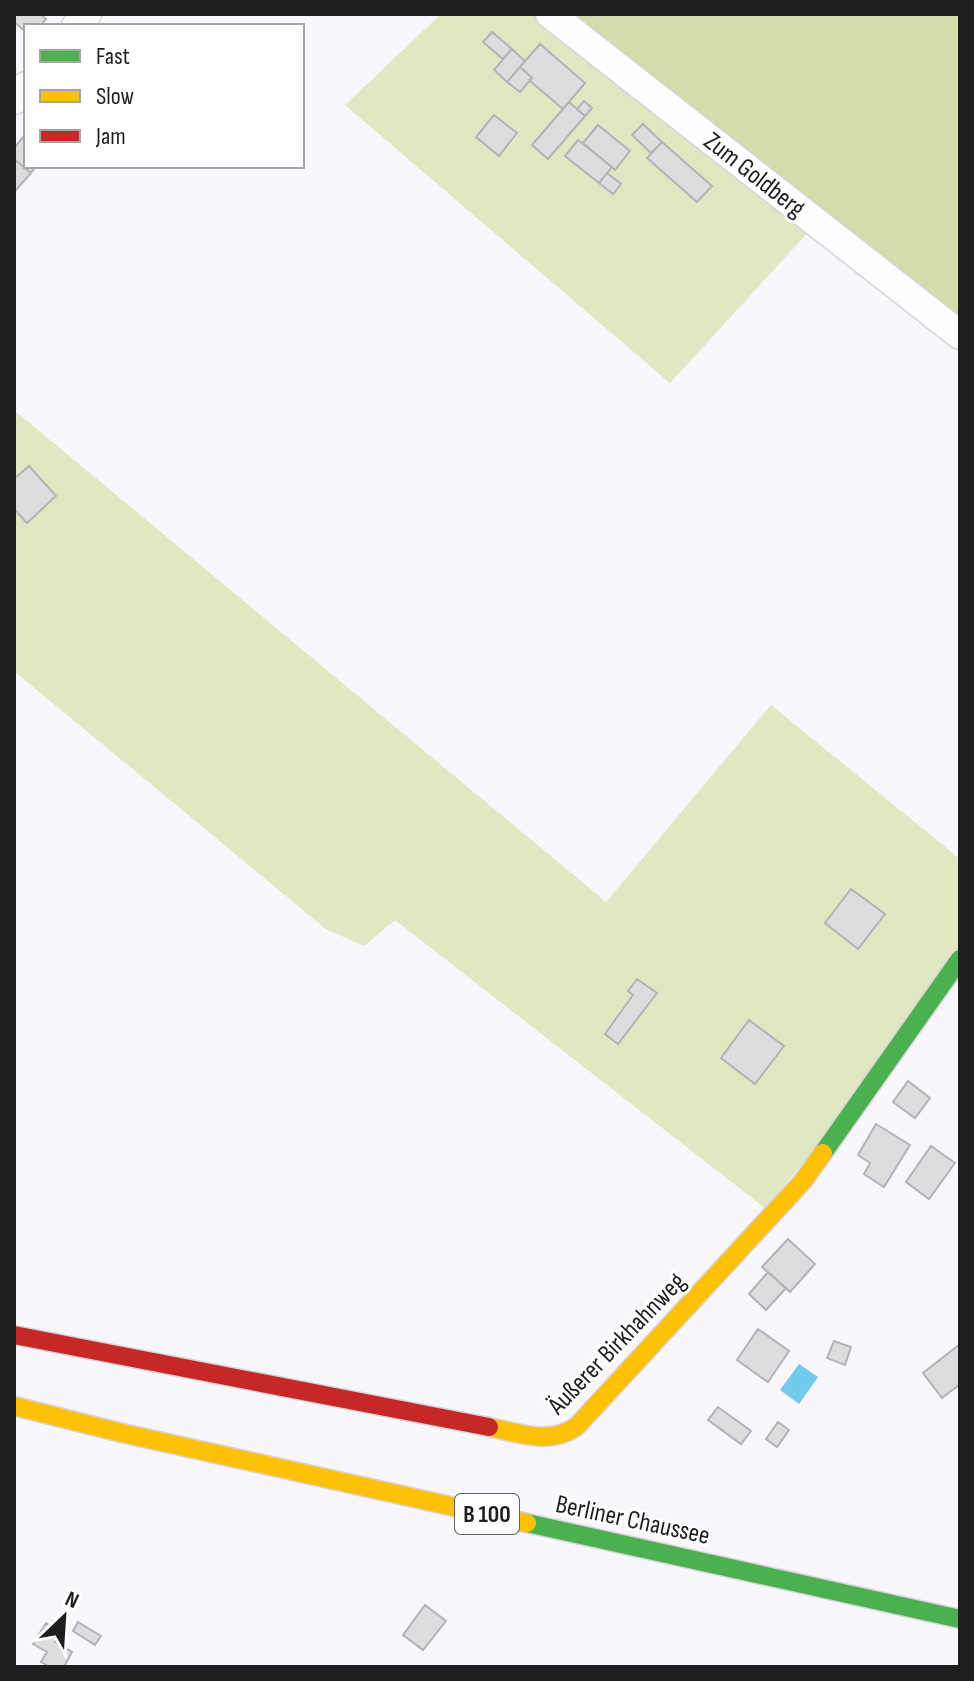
<svg xmlns="http://www.w3.org/2000/svg" width="974" height="1681" viewBox="0 0 974 1681" font-family="'Sofia Sans Condensed',sans-serif">
  <style>
    .green { fill: #dfe8c2 }
    .forest { fill: #d3ddac }
    .water { fill: #71cbea }
    .building { fill: #dfdcdf; stroke: #b5b2b6; stroke-width: 2 }
    .lines { fill: none; stroke-linecap: round; stroke-linejoin: round }
    .street-casing { stroke: #d6d4d9; stroke-width: 31 }
    .fast-casing { stroke: #d6d4d9; stroke-width: 21 }
    .slow-casing { stroke: #d6d4d9; stroke-width: 21 }
    .jam-casing { stroke: #d6d4d9; stroke-width: 21 }
    .street { stroke: #fefeff; stroke-width: 28 }
    .fast { stroke: #4caf50; stroke-width: 18 }
    .slow { stroke: #ffc107; stroke-width: 18 }
    .jam { stroke: #c62828; stroke-width: 18 }
    .labels { text-anchor: middle; stroke-width: 6; stroke-linejoin: round; paint-order: stroke }
    .shield { fill: #fff; stroke: #626163; stroke-width: 2 }
    .shield-label { font-size: 24px; font-weight: bold; fill: #1f1d20 }
    .street-label { font-size: 26px; fill: #1f1d20; stroke: #fff }
  </style>
  <rect width="100%" height="100%" fill="#f9f6fc"/>
  <path class="green" d="M441 14H546L812 228 670 383 345 105Z
    M15 411 606 902 771 705 960 859V979L765 1208 395 920 364 946 326 929 14 671Z"/>
  <path class="forest" d="M557 14H960V334Z"/>
  <path class="water" d="M799 1364 818 1377 799 1404 780 1390Z"/>
  <path class="building" d="M14 14H40L46 19 40 26H26V32L14 22Z
    M492 32 512 49 503 59 483 42Z
    M540 44 585 83 563 109 529 80 532 78 520 67Z
    M512 49 525 61 507 82 494 70Z
    M520 67 532 78 520 92 507 82Z
    M584 101 592 108 585 116 577 109Z
    M569 102 585 116 548 159 532 145Z
    M494 115 517 133 499 156 476 137Z
    M643 124 662 142 651 153 632 135Z
    M598 125 630 151 615 170 583 143Z
    M23 137 26 140V166H36L31 173 14 159V148Z
    M578 140 612 167 599 183 565 156Z
    M662 142 712 186 697 202 647 158Z
    M14 159 31 173 16 190 14 189Z
    M607 173 621 184 613 194 599 183Z
    M29 466 56 496 27 523 14 509V479Z
    M851 889 885 914 858 949 825 923Z
    M637 979 657 993 618 1044 605 1034 633 995 628 991Z
    M749 1020 784 1046 755 1084 721 1058Z
    M908 1081 930 1098 915 1118 893 1102Z
    M876 1124 910 1145 884 1187 864 1174 870 1163 858 1155Z
    M931 1146 955 1163 929 1199 906 1182Z
    M788 1239 815 1264 790 1292 762 1267Z
    M768 1272 786 1288 766 1310 749 1294Z
    M758 1329 789 1351 768 1382 737 1360Z
    M834 1341 851 1347 845 1365 827 1358Z
    M960 1344V1384L942 1398 923 1373Z
    M718 1407 751 1431 741 1444 708 1420Z
    M778 1422 789 1430 777 1447 766 1439Z
    M425 1605 446 1621 423 1650 403 1635Z
    M78 1622 101 1636 95 1645 73 1631Z
    M46 1623 61 1632 55 1642 72 1652 64 1667H50L41 1662 47 1652 33 1644Z"/>
  <g class="lines">
    <g class="street-casing">
      <path id="street" d="M550 14 960 335
        M76 26 87 14
        M14 100 26 86"/>
    </g>
    <g class="fast-casing">
      <path id="fast" d="M823 1153 960 959
        M527 1523 960 1619"/>
    </g>
    <g class="slow-casing">
      <path id="slow" d="M14 1406 122 1433 527 1523
        M489 1427C519 1433 550 1446 577 1426L803 1181 823 1153"/>
    </g>
    <g class="jam-casing">
      <path id="jam" d="M14 1335 489 1427"/>
    </g>
    <use href="#street" class="street"/>
    <use href="#fast" class="fast"/>
    <use href="#slow" class="slow"/>
    <use href="#jam" class="jam"/>
  </g>
  <g class="labels">
    <rect class="shield" x="455" y="1494" width="64" height="40" rx="6"/>
    <g class="shield-label">
      <text x="487" y="1522">B 100</text>
    </g>
    <g class="street-label">
      <text transform="translate(755 174) rotate(38)" y="9">Zum Goldberg</text>
      <text transform="translate(616 1343) rotate(-46)" y="9">Äußerer Birkhahnweg</text>
      <text transform="translate(633 1519) rotate(12)" y="9">Berliner Chaussee</text>
    </g>
  </g>
  <rect width="974" height="1681" fill="none" stroke="#1f1d20" stroke-width="32"/>
  <rect x="24" y="24" width="280" height="144" fill="#ffffff" stroke="#a5a5a6" stroke-width="2"/>
  <rect x="40" y="50" width="40" height="12" fill="#4caf50" stroke="#a5a5a6" stroke-width="2"/>
  <text x="96" y="64" font-size="24" fill="#1f1d20">Fast</text>
  <rect x="40" y="90" width="40" height="12" fill="#ffc107" stroke="#a5a5a6" stroke-width="2"/>
  <text x="96" y="104" font-size="24" fill="#1f1d20">Slow</text>
  <rect x="40" y="130" width="40" height="12" fill="#c62828" stroke="#a5a5a6" stroke-width="2"/>
  <text x="96" y="144" font-size="24" fill="#1f1d20">Jam</text>
  <g transform="translate(64 1617) rotate(25)" stroke="#ffffff" stroke-width="6" paint-order="stroke">
  <path d="M0-6L14 30L0 20L-14 30Z" fill="#1f1d20"/>
  <text y="-12" font-size="22" font-weight="bold" text-anchor="middle" fill="#1f1d20">N</text>
  </g>
</svg>
